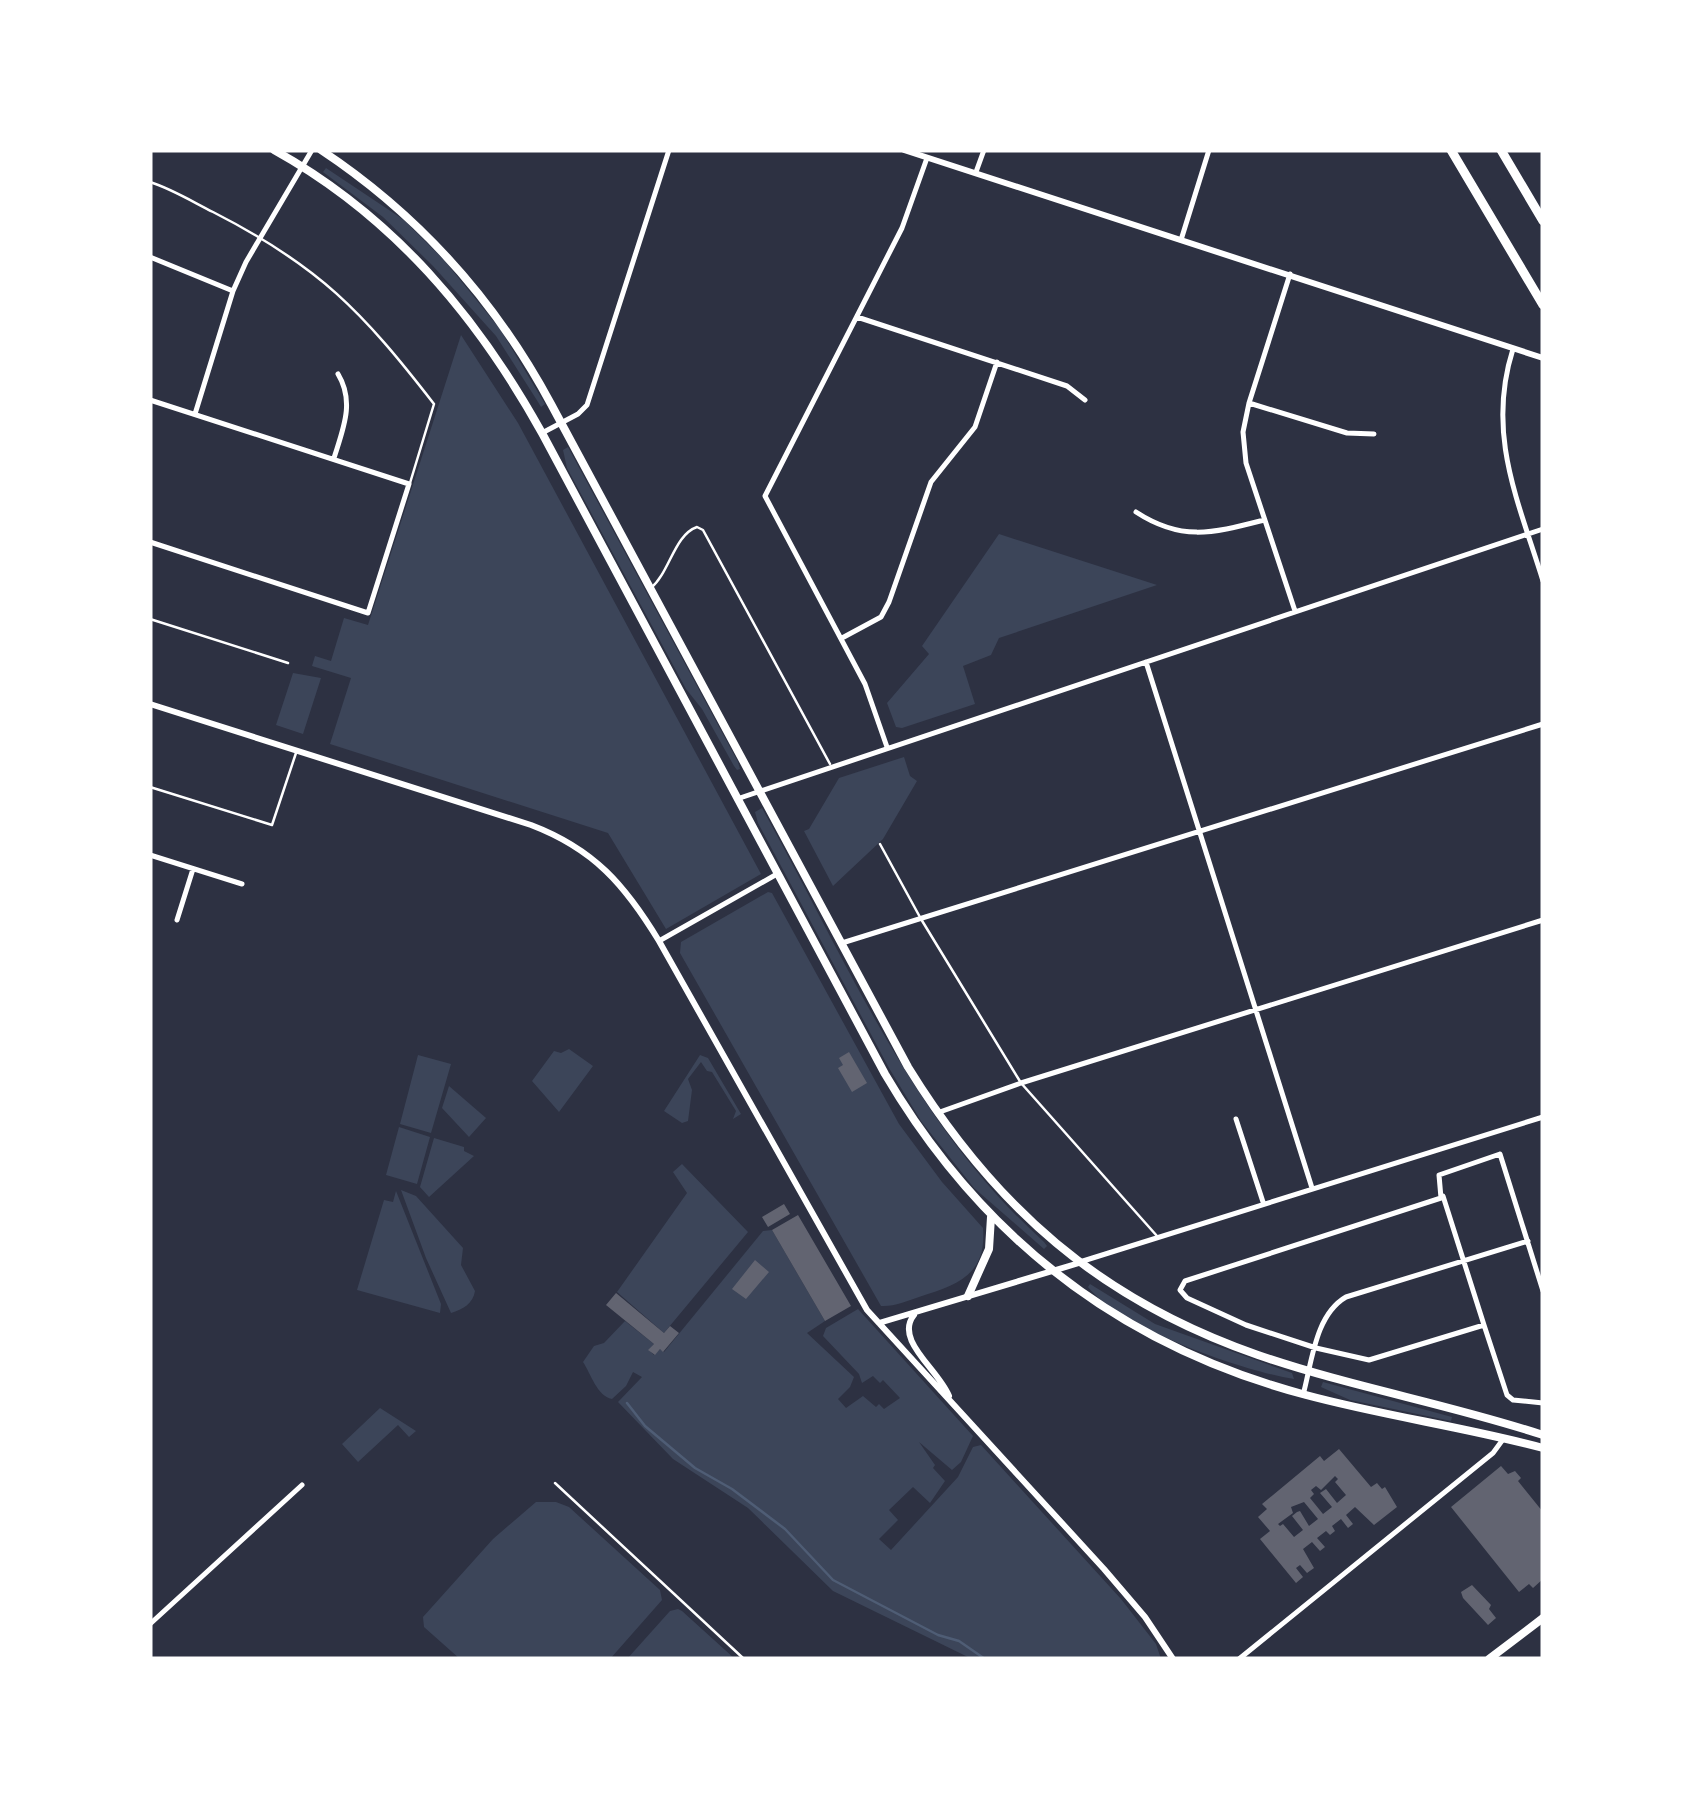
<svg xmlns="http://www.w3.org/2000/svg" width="1693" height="1809" viewBox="0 0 1693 1809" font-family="'Asap Condensed',sans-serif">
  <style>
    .green { fill: #3c4559 }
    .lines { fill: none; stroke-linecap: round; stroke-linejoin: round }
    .stream { stroke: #4f5d75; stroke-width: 2.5 }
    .building { fill: #626471; fill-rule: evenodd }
    .service { stroke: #fff; stroke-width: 2.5 }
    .minor { stroke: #fff; stroke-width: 5 }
    .secondary { stroke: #fff; stroke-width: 6 }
    .primary { stroke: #fff; stroke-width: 8 }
    .motorway { stroke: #fff; stroke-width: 9 }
  </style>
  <rect width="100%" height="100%" fill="#2d3142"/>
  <path class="green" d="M326 168 404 220 444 260 500 329 545 404 541 407 538 402 496 336 433 266 383 217 323 172Z
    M461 335 518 423 761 874 666 929 608 833 330 744 351 678 312 666 315 656 331 661 344 618 368 625Z
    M568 447 738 762 740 769 737 770 734 766 702 709 686 689 567 468 563 450Z
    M999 534 1157 585 999 638 991 655 963 666 975 704 902 728 896 727 887 703 929 654 922 646Z
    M293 673 321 678 303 734 276 725Z
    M904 757 910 776 917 781 883 839 833 886 804 831 809 829 839 778Z
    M762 808C846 959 913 1124 1044 1242L1047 1246 1044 1249 974 1188 921 1121 889 1068 758 823 755 812Z
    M768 892 772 893 899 1124 942 1182 983 1228C987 1276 956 1285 919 1297 907 1301 893 1307 881 1306L680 953 681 942Z
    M569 1049 593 1066 559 1112 532 1081 554 1051 561 1053Z
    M418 1055 451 1064 431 1133 400 1124Z
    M700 1055 708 1058 741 1114 733 1119 736 1111 712 1072 707 1071 701 1062 688 1079 692 1090 688 1121 682 1123 664 1111Z
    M449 1086 486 1118 469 1137 442 1108Z
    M399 1127 430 1137 417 1184 386 1175Z
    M434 1138 464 1147V1151L474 1156 429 1197 420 1187Z
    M682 1164 748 1232 664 1333 617 1292 687 1193 673 1172Z
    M401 1190 416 1196 463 1248 461 1265 475 1291C473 1304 463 1309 451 1313L426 1258Z
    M396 1191 441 1304 440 1313 357 1290 384 1200 393 1202Z
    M772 1230 825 1321 807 1333 854 1377 850 1387 838 1399 846 1408 863 1396 876 1407 879 1404 884 1409 900 1398 883 1380 880 1383 873 1376 862 1383 859 1374 823 1336 826 1328 858 1309 973 1436 961 1462 952 1470 919 1442 935 1465 933 1468 945 1481 930 1503 913 1487 889 1510 898 1520 879 1539 891 1550 958 1477 973 1447 981 1445 1121 1599 1156 1644 1161 1659H972L833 1591 748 1508 673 1459 618 1402 642 1377 633 1372 626 1386 612 1399C597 1396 591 1374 583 1362L594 1346 604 1343 625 1321 654 1344 649 1350 654 1355 660 1349 664 1352 763 1231Z
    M1090 1284 1155 1324 1292 1373 1294 1379C1242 1371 1121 1328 1088 1287Z
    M1323 1382 1452 1417 1451 1421 1350 1400 1321 1387Z
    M380 1408 416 1431 409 1437 398 1425 358 1462 342 1444Z
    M536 1502H556L569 1507 660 1590 662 1600 610 1659H460L424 1627 423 1617 493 1539Z
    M678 1609 682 1611 735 1659H627L670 1611Z"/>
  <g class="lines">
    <path class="stream" d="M627 1403 645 1426 695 1468 732 1489 785 1529 833 1580 938 1635 959 1641 985 1659"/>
  </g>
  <path class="building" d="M849 1052 867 1083 852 1092 838 1068 843 1065 839 1058Z
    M784 1204 790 1214 768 1227 762 1217Z
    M798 1215 851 1306 825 1321 772 1230Z
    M755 1260 769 1272 746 1299 732 1289Z
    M616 1293 664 1333 670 1326 679 1333 663 1352 660 1349 655 1355 648 1350 654 1344 606 1305Z
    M1339 1449 1371 1487 1377 1483 1382 1489 1385 1487 1397 1507 1374 1525 1355 1507 1346 1515 1353 1524 1348 1528 1341 1519 1332 1526 1335 1531 1330 1535 1326 1531 1317 1538 1325 1547 1320 1551 1312 1542 1303 1549 1314 1568 1307 1573 1300 1565 1296 1568 1303 1577 1296 1583 1260 1539 1270 1531 1258 1517 1267 1509 1262 1504 1320 1456 1324 1461ZM1335 1476 1338 1479 1335 1482 1346 1495 1337 1503 1326 1489 1320 1493 1332 1507 1323 1514 1310 1498 1314 1494 1311 1490 1316 1486 1321 1490ZM1304 1502 1318 1519 1309 1526 1300 1511 1297 1512 1292 1516 1303 1530 1294 1537 1283 1524 1280 1526 1278 1524 1293 1513 1291 1507Z
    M1501 1466 1508 1474 1515 1471 1521 1478 1518 1481 1543 1512V1579L1533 1588 1529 1584 1519 1592 1451 1507Z
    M1472 1585 1491 1605 1489 1609 1496 1618 1488 1625 1463 1598 1461 1592Z"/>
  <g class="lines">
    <path class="service" d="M150 182C172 189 193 202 213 212 319 266 362 311 434 404L410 483
      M651 588C670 572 674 535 697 527L703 530 830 764
      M150 619 288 663
      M150 787 272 825 296 753
      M880 844 921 919 1021 1083 1157 1236
      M555 1483 744 1659"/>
    <path class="minor" d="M976 172 984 150
      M1181 240 1209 150
      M150 257 233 291
      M1290 274 1249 403 1243 432 1246 463 1295 611
      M857 317 1067 386 1085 400
      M1513 349C1486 434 1518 500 1543 581
      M150 400 409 484 368 613 150 542
      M1249 403 1347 433 1374 434
      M195 414 233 291 246 262 312 150
      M542 433 578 414 587 405 669 150
      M334 458C343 429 355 402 338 374
      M1136 512C1182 542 1213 533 1264 520
      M842 638 881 617 889 602 931 482 975 427 997 362
      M1146 662 1312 1188
      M887 747 865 684 765 496 902 228 927 158
      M737 799 1543 529
      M150 855 242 884
      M177 920 193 869
      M659 941 777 874
      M842 943 1543 724
      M937 1113 1021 1083 1543 920
      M1236 1119 1263 1202
      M1443 1196 1484 1325
      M1083 1261 1543 1117
      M1543 1291 1500 1154 1439 1175 1441 1198 1185 1281 1180 1290 1187 1298 1246 1325 1316 1348 1369 1360 1484 1325 1507 1395 1513 1400 1543 1403
      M1303 1395C1312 1362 1315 1315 1346 1297L1528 1241
      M150 1624 302 1485
      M1239 1659 1493 1453 1504 1438"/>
    <path class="secondary" d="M904 150 1543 358
      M150 704 531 825C594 849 625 885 659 941L867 1310 1104 1569 1145 1617 1173 1659
      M914 1315C894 1340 938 1369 949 1396
      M879 1323 1079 1263"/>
    <path class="primary" d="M274 150C393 216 477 316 542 433L885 1074C982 1239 1121 1346 1306 1395 1384 1416 1465 1427 1543 1448
      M321 150C419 215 495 300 551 404L908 1067C995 1208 1100 1300 1258 1355 1351 1387 1449 1404 1543 1435
      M968 1296 989 1249 991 1217
      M1489 1659 1543 1618"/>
    <path class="motorway" d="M1451 150 1543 305
      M1501 150 1543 221"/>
  </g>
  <rect width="1693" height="1809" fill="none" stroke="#ffffff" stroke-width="305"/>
</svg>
